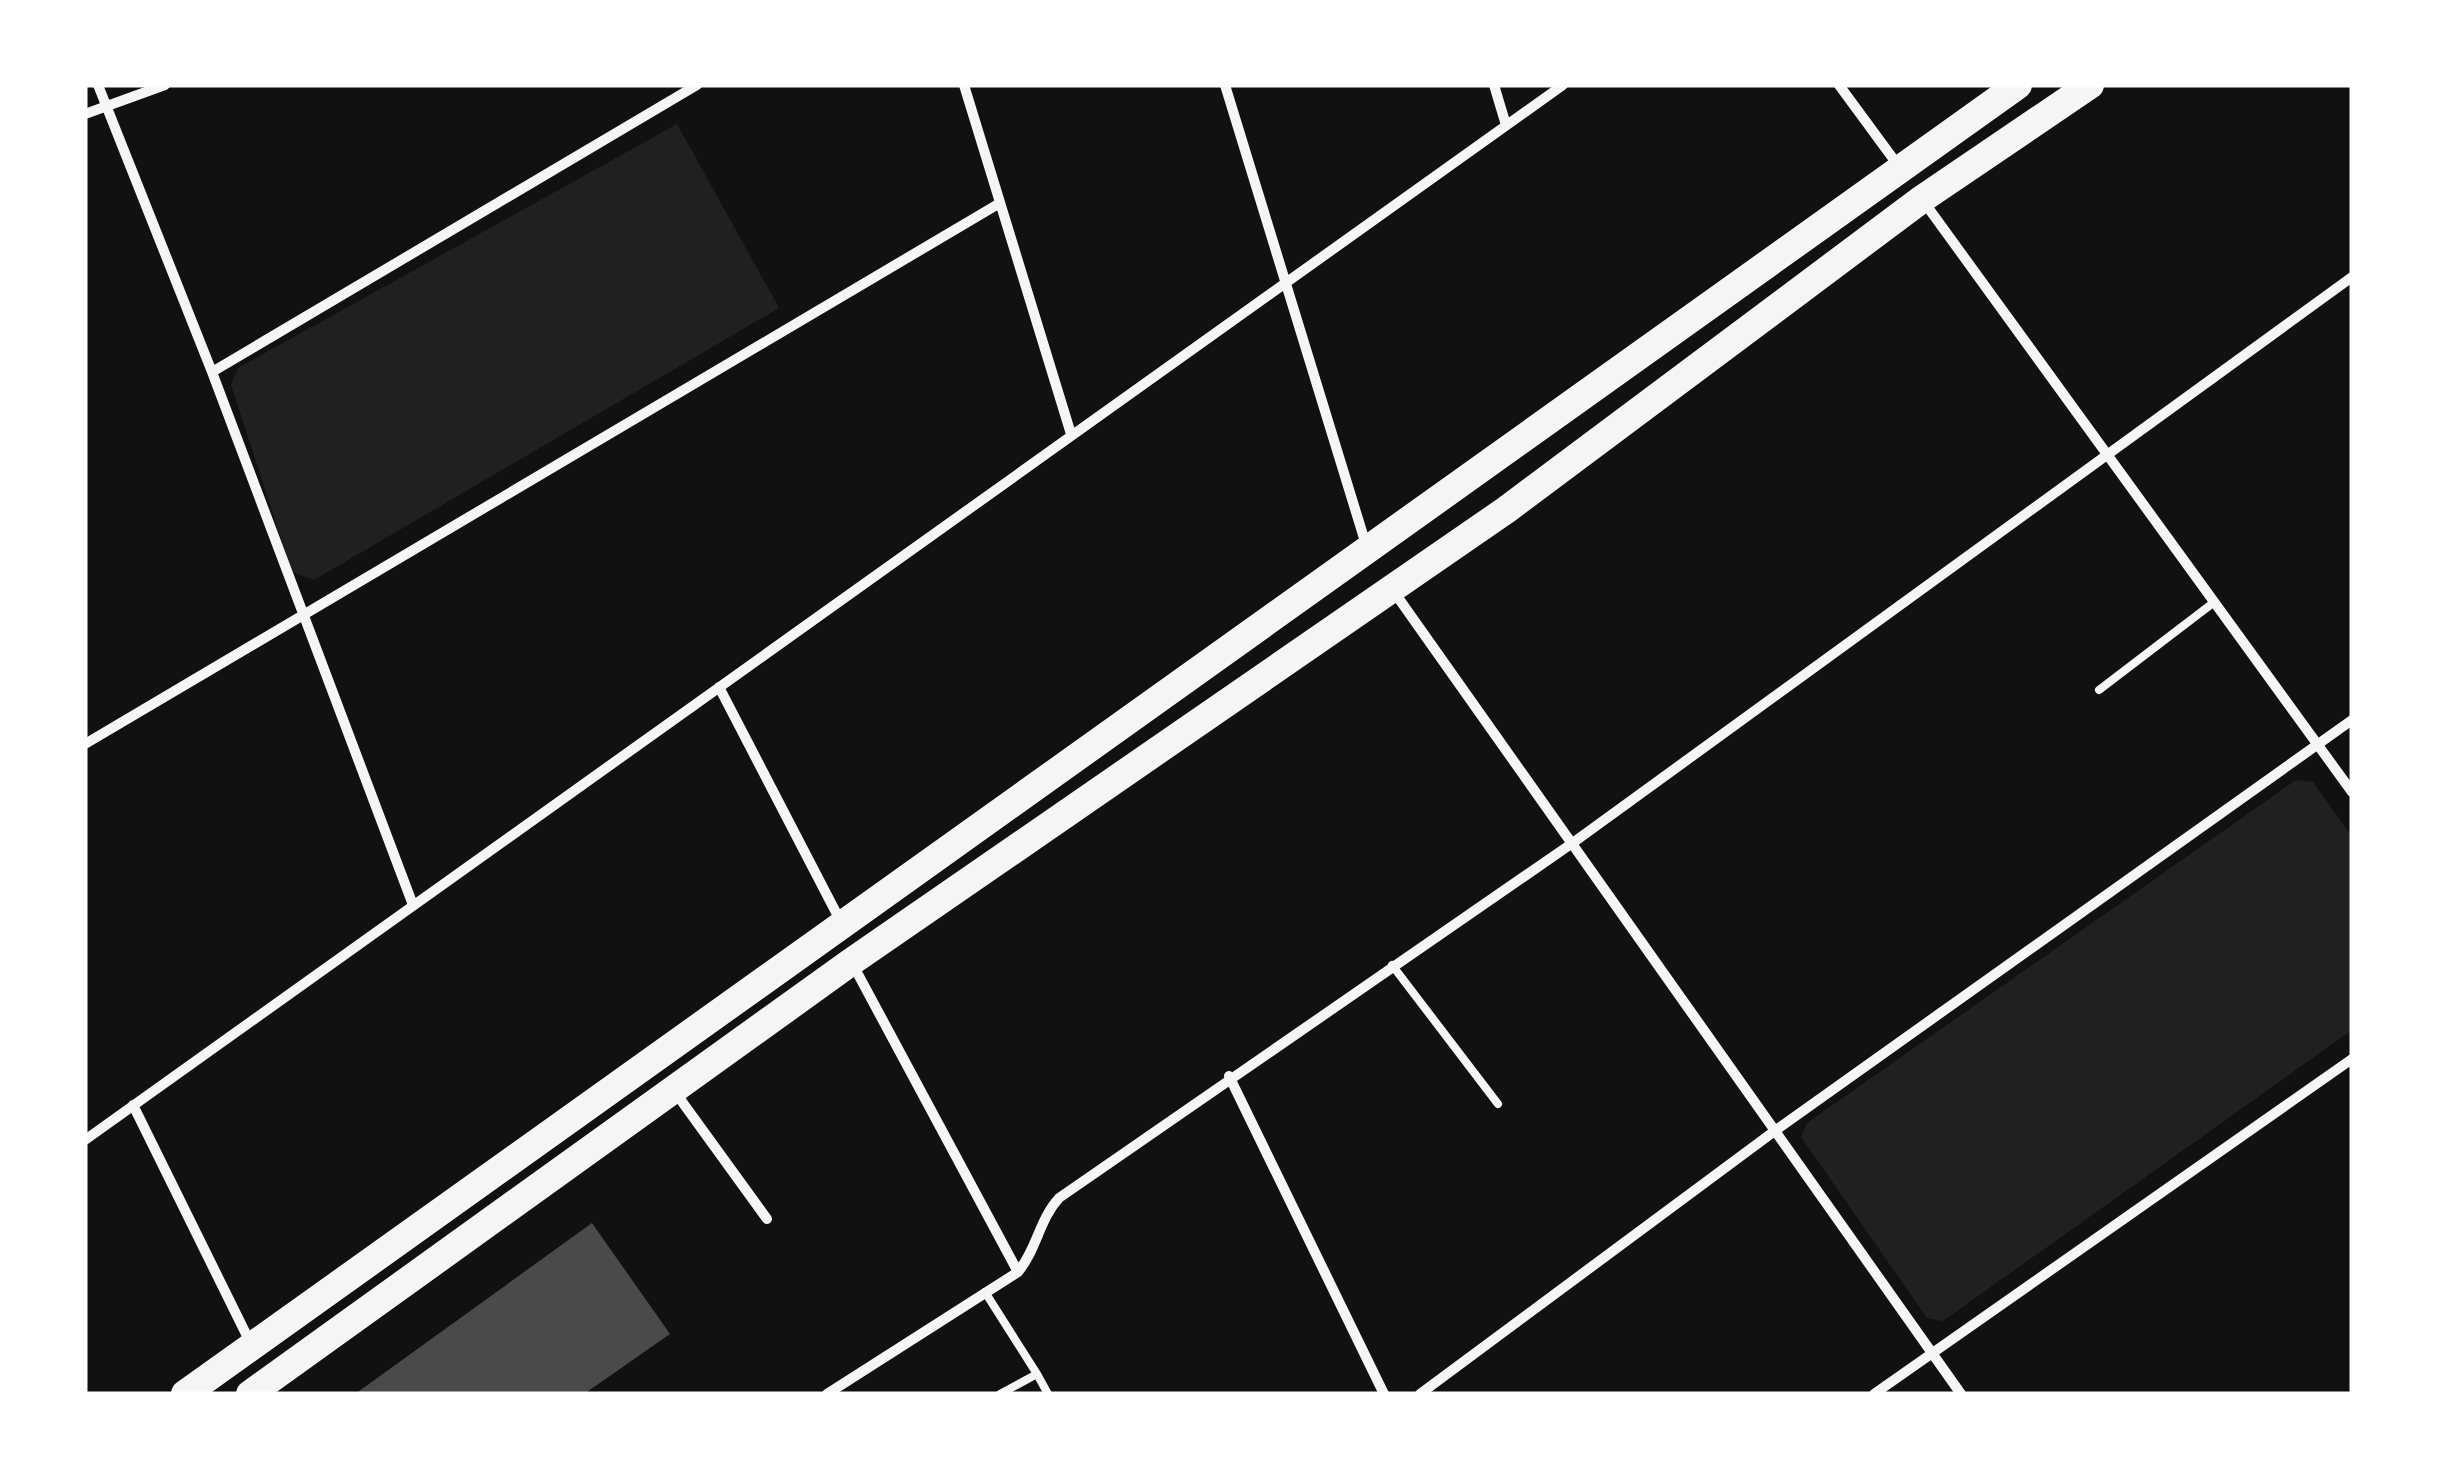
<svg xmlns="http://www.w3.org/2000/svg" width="2437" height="1479" viewBox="0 0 2437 1479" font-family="'Alegreya Sans',sans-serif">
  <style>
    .green { fill: #202020 }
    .building { fill: #4a4a4a }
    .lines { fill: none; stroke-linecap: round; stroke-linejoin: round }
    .service { stroke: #f5f5f5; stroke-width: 8 }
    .minor { stroke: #f5f5f5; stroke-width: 10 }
    .trunk { stroke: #f5f5f5; stroke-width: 28 }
  </style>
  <rect width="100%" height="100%" fill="#111"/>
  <path class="green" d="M677 124 779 308 314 580 292 572 231 385 238 368Z
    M2296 780 2313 782 2352 837V1030L1943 1321 1927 1318 1801 1137 1807 1123Z"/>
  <path class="building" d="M592 1223 670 1334 584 1394H355Z"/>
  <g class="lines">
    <path class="service" d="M2099 690 2213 603
      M1392 965 1498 1104
      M985 1292 1037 1374 1000 1394
      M1037 1374 1048 1394"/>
    <path class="minor" d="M98 85 212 372 413 905
      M964 85 1071 434
      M1225 85 1367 548
      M1494 85 1506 125
      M1839 85 1900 168
      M85 114 165 85
      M1924 202 2352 792
      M212 372 697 85
      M1392 589 1961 1394
      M719 687 842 924
      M85 744 1000 203
      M852 963 1018 1272
      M1229 1076 1384 1394
      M675 1092 767 1219
      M133 1105 250 1342
      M85 1140 1563 85
      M827 1394 1018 1272C1037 1249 1039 1220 1059 1198L1574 842 2352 277
      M1420 1394 1776 1130 2352 720
      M1874 1394 2352 1059"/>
    <path class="trunk" d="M185 1394 2018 85
      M250 1394 851 962 1506 510 1922 199 2090 85"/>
  </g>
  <rect width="2437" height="1479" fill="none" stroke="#ffffff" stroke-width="175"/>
</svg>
